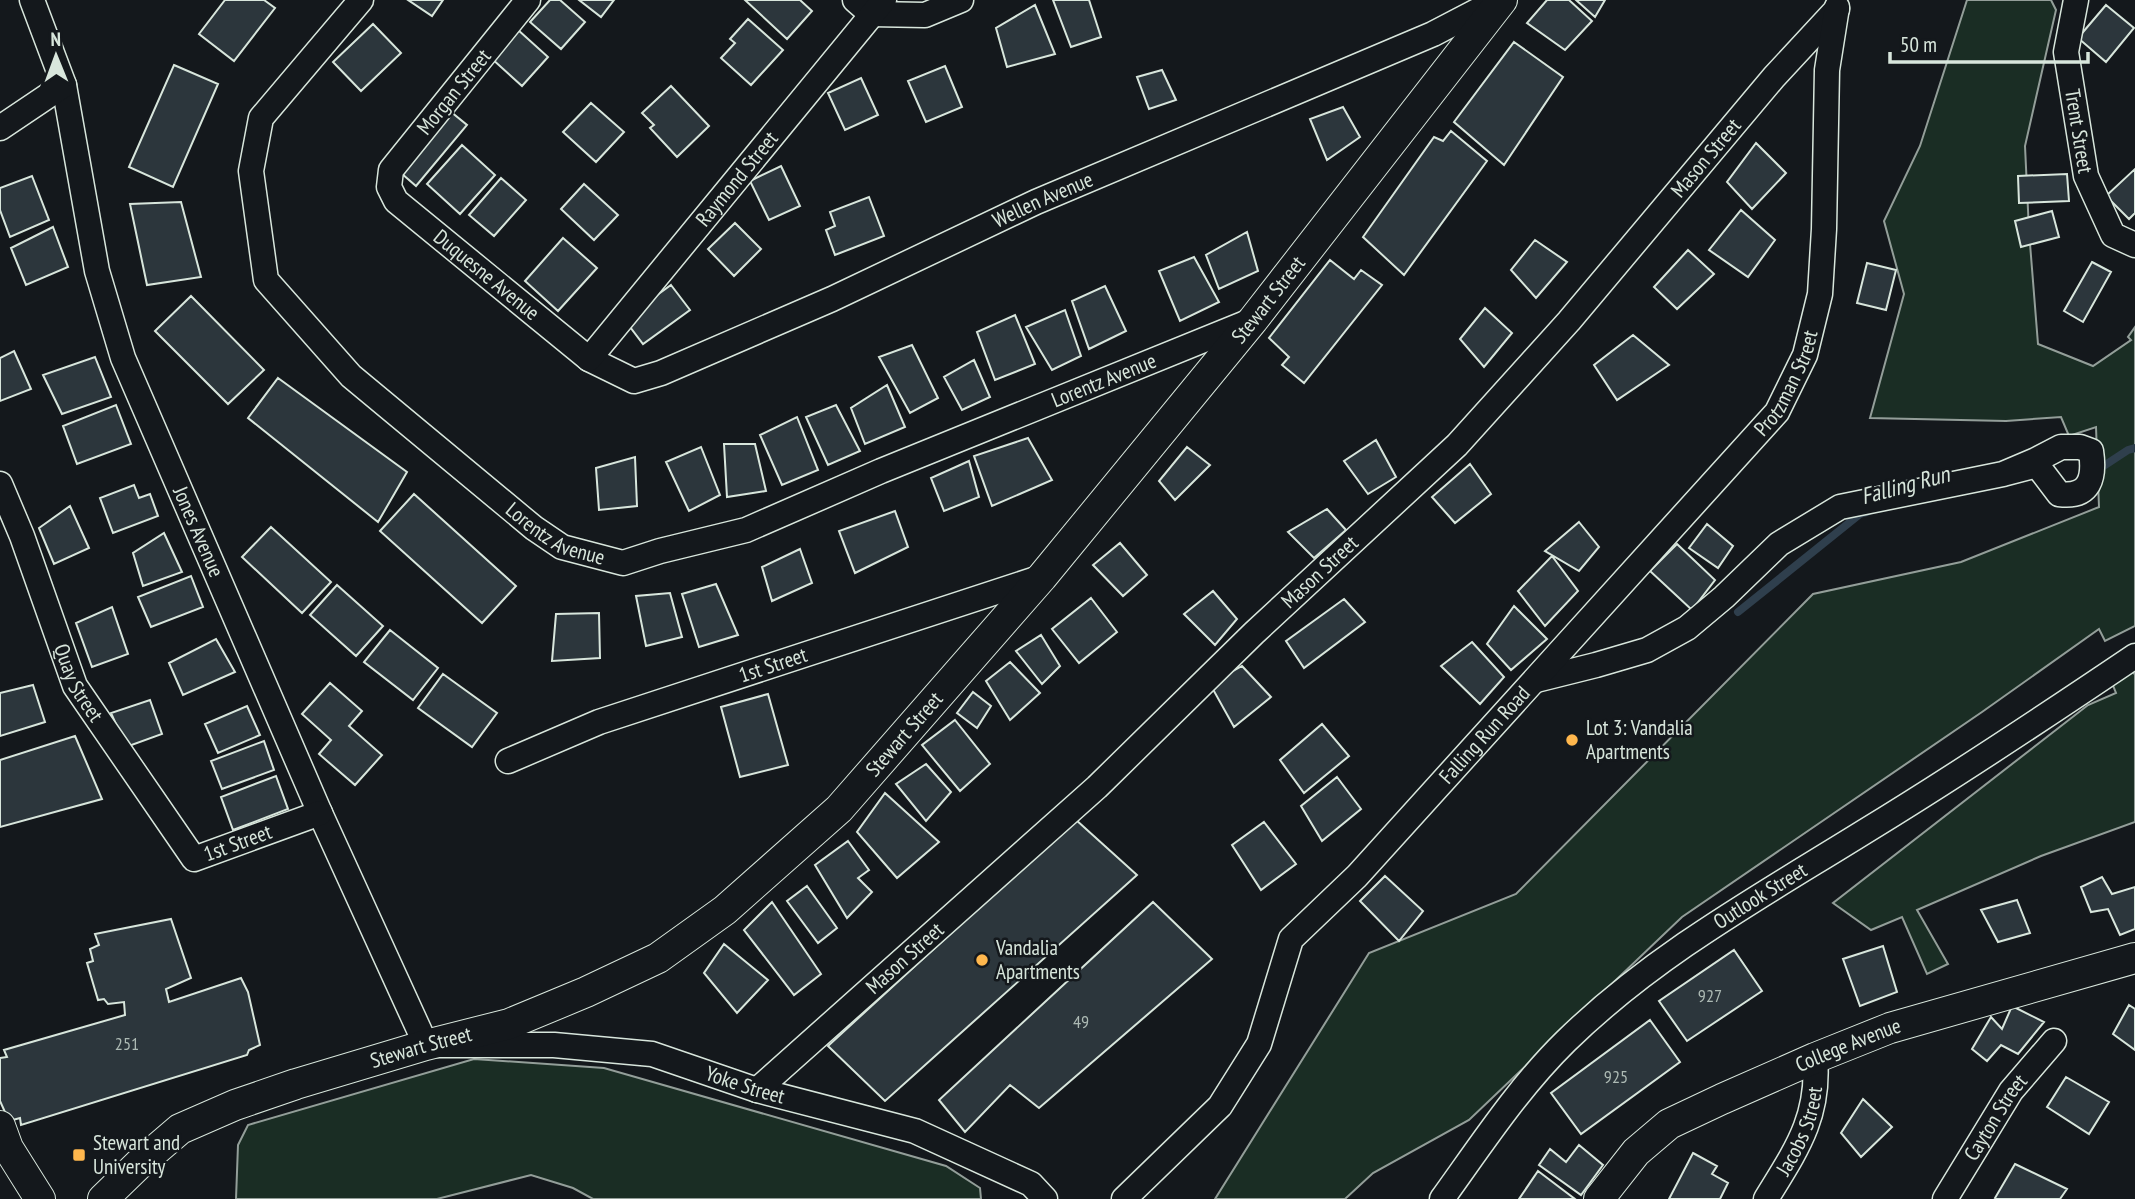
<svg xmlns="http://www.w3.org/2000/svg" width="2135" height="1199" viewBox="0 0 2135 1199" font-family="'PT Sans Narrow',sans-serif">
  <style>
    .green { fill: #1a2d24; stroke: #939e99; stroke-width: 2 }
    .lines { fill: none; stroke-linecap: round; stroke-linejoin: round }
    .stream { stroke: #2f3f4d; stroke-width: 8 }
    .building { fill: #2c363c; stroke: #d8e6dc; stroke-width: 2 }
    .minor-casing { stroke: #d8e6dc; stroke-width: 27 }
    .tertiary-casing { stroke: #d8e6dc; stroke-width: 32 }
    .minor { stroke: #14181c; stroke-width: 24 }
    .tertiary { stroke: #14181c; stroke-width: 30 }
    .poi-dot { fill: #ffb74d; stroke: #14181c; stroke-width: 2.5 }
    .labels { text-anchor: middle; stroke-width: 5; stroke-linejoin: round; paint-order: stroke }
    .number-label { font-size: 18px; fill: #adbab4 }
    .street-label { font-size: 21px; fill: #d8e6dc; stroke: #14181c }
    .poi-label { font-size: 21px; fill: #d8e6dc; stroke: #14181c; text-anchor: start }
    .water-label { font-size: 23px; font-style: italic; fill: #d8e6dc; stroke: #14181c }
  </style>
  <rect width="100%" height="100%" fill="#14181c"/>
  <path class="green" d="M1967 0H2051L2056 10 2025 146 2029 231 2038 344 2093 366 2131 340 2128 337 2135 327V626L2105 641 2099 629 1982 712 1682 917 1469 1120 1373 1173 1345 1199H1215L1369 953 1516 894 1813 594 1961 562 2099 507 2096 427 2069 436 2061 417 2006 421 1870 418 1904 294 1884 221 1920 146Z
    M2133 671 2135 675V822L2041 856 1917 910 1948 964 1927 974 1902 917 1871 930 1833 903 2088 705 2116 693 2112 683Z
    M474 1059 604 1068 946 1166 980 1188 981 1199H593L573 1188 531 1175 437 1199H236L238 1145 248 1125Z"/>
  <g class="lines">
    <path class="stream" d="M2096 471 2128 450 2135 448
      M1738 612 1860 514 1867 512"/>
  </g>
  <path class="building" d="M225 0H264L275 8 234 61 199 34Z
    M408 0H443L432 16Z
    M550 0H560L585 22 561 49 530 22Z
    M579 0H614L601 17Z
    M745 0H800L812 11 787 39Z
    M1053 0H1089L1101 37 1071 47Z
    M1547 0H1569L1592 21 1565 50 1527 23Z
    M1576 0H1605L1595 17Z
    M1035 5 1055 54 1007 67 996 28Z
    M2106 5 2134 28 2106 62 2078 38Z
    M748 19 783 50 751 85 721 58 735 43 730 39Z
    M373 24 401 53 361 91 333 62Z
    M517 29 548 57 522 86 491 58Z
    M1514 42 1563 77 1504 165 1454 122Z
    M174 65 218 84 173 187 129 167Z
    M945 66 962 107 926 122 908 81Z
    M1162 70 1176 100 1149 109 1137 77Z
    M861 78 878 115 845 130 828 93Z
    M671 86 709 126 677 157 650 128 654 125 642 113Z
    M591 103 624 132 596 162 563 132Z
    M445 107 467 125 416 186 394 167Z
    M1343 107 1360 137 1327 160 1310 119Z
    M1451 131 1487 161 1404 275 1363 237 1434 137 1443 141Z
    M1756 143 1786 173 1752 209 1727 182Z
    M462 145 495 175 460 214 427 184Z
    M781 166 800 206 769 220 750 181Z
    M2135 169V213L2129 219 2106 196Z
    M2067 174 2069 201 2019 203 2018 176Z
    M32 176 49 220 10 237 0 210V188Z
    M501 178 526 200 494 236 469 215Z
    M584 184 618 215 594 240 561 209Z
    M869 197 884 236 835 255 826 230 835 226 830 212Z
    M181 202 201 277 147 285 130 204Z
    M1741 210 1775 240 1748 277 1709 250Z
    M2052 211 2059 237 2021 247 2015 221Z
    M735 223 761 249 734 276 708 249Z
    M53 227 68 267 26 285 11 248Z
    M1247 232 1258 271 1219 289 1206 255Z
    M563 238 597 268 558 311 525 281Z
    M1535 240 1567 262 1536 298 1511 270Z
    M1688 250 1714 274 1677 309 1654 287Z
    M1194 257 1219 302 1180 321 1159 271Z
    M1330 260 1354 279 1361 270 1382 285 1304 383 1282 365 1289 357 1269 338Z
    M2092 262 2111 272 2083 322 2064 311Z
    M1867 263 1896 270 1886 310 1857 303Z
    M671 285 690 310 643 344 624 319Z
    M1105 286 1126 331 1089 349 1072 301Z
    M191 296 264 370 228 404 155 331Z
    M1485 308 1512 333 1484 367 1460 339Z
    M1065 310 1081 356 1052 370 1026 327Z
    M1015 315 1035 364 995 380 977 332Z
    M1633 335 1669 365 1617 400 1594 365Z
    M912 345 938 398 910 413 879 357Z
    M14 351 31 389 0 401V358Z
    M95 357 111 397 62 414 43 375Z
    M974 360 990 397 962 410 944 377Z
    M278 378 407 472 378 522 248 418Z
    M887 385 905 427 865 444 851 408Z
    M116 405 131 444 77 464 63 426Z
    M836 405 860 451 828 465 806 417Z
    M797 417 818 470 782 485 760 435Z
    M1028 438 1052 480 992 506 974 456Z
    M1376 440 1396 477 1368 494 1344 461Z
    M724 444H755L766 491 727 497Z
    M701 447 720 495 689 511 666 462Z
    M1187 447 1210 465 1175 500 1159 481Z
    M635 457 637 506 599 510 596 468Z
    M969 461 979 497 944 511 931 478Z
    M1470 464 1491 494 1455 523 1432 497Z
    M134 485 139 498 150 494 158 516 113 533 100 498Z
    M414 494 516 586 482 623 380 531Z
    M70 506 89 548 54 564 39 528Z
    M1327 509 1346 530 1314 558 1288 532Z
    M895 511 908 547 855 573 839 531Z
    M1579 522 1599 547 1579 571 1545 551Z
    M1707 524 1733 546 1718 568 1689 548Z
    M271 527 331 582 302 613 242 557Z
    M164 533 182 572 143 586 133 553Z
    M1120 543 1147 575 1123 596 1093 565Z
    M1677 544 1715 580 1692 610 1650 571Z
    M800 549 812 583 772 601 762 567Z
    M1552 556 1578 591 1545 626 1518 591Z
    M191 576 203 607 151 627 138 597Z
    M716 584 738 635 699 647 682 594Z
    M337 585 383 626 356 656 310 615Z
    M1213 591 1237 619 1215 645 1184 614Z
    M670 593 682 637 646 646 636 596Z
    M1091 598 1117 632 1079 663 1052 629Z
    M1344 599 1365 622 1304 668 1286 641Z
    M1514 606 1547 639 1511 670 1487 644Z
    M112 607 128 654 92 667 76 623Z
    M599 613 600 658 552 661 556 614Z
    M390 630 438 668 413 700 364 662Z
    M1041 635 1060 666 1042 684 1016 651Z
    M216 639 235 672 183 695 169 663Z
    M1472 642 1504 677 1480 704 1441 666Z
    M1010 662 1040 693 1010 720 986 681Z
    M1242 666 1271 697 1234 727 1210 684Z
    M443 674 497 713 472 747 418 708Z
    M330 683 362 711 349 726 382 755 355 785 319 754 331 740 302 714Z
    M33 685 45 722 0 736V693Z
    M973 692 991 706 977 728 957 713Z
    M768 694 788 765 740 777 721 707Z
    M150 700 162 734 126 747 111 713Z
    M247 706 260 735 218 753 205 724Z
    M955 720 990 764 960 791 922 745Z
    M1322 724 1349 756 1304 793 1280 760Z
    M75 736 102 799 0 827V760Z
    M264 741 274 770 222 789 211 761Z
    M926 764 951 792 926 821 896 784Z
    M276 776 288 809 233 830 221 797Z
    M1337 777 1361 809 1322 841 1301 806Z
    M885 793 939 842 897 878 857 832Z
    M1075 819 1137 875 885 1101 828 1046Z
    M1264 822 1296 864 1261 890 1232 845Z
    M848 841 869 870 858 878 872 892 847 918 815 865Z
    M1385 876 1423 911 1399 941 1360 901Z
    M2102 877 2112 894 2135 887V929L2120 935 2108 909 2091 912 2081 887Z
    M807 886 837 928 818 943 787 901Z
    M2017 900 2030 933 1998 942 1981 910Z
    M772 902 821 974 794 995 744 930Z
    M1153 902 1212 959 1039 1108 1010 1085 965 1132 939 1100Z
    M171 919 191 978 166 989 169 1002 241 978 248 992 260 1045 249 1050 247 1055 21 1125 20 1118 9 1121 0 1101V1058L7 1057 4 1050 125 1015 124 1002 108 1004 104 999 98 1000 87 963 93 961 90 949 99 945 95 934Z
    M724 944 768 980 737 1013 704 973Z
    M1883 946 1897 992 1860 1006 1843 959Z
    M1734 950 1762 991 1687 1041 1659 1001Z
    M2129 1005 2135 1009V1050L2113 1034Z
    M2012 1006 2044 1022 2018 1054 2001 1045 1987 1061 1972 1049 1991 1017 2002 1029Z
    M1650 1020 1680 1062 1581 1134 1551 1093Z
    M2066 1077 2109 1102 2089 1134 2047 1107Z
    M1863 1099 1892 1127 1861 1157 1841 1133Z
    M1579 1145 1603 1165 1581 1195 1539 1165 1550 1149 1566 1162Z
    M1693 1153 1717 1166 1712 1174 1728 1183 1720 1199H1669Z
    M2015 1164 2067 1189 2060 1199H1997L1995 1198Z
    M1538 1171 1575 1199H1519Z"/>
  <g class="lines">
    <g class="minor-casing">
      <g id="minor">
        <path id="s1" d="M32 0 64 85 97 271 123 358 320 813 426 1045H554L652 1054 757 1090 915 1131 1031 1184 1045 1199"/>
        <path id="s2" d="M361 0 261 118 251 171 266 280 351 376 534 528 562 547 623 563 660 551 746 530 881 471 1253 320"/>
        <path id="s3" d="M528 0 391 170 389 187 396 201 589 359 634 381 661 373 832 299 1036 202 1433 34 1498 0"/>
        <path d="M855 0 871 14 925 15 961 0"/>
        <path id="s4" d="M2076 0 2066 52 2086 176 2113 235 2135 245"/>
        <path d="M0 128 64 85"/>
        <path id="s5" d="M589 359 884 0"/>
        <path id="s6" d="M0 484 22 536 75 686 194 859 320 813"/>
        <path d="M1536 680 1596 665 1647 650 1687 628 1724 597 1779 544 1840 507 2003 474 2036 460 2061 447H2080L2091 451C2095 478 2090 498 2059 494L2037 465 2003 474"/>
        <path id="s7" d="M508 761 599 722 1042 577"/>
        <path id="s8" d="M757 1090 1097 787 1254 633 1457 445 1569 321 1774 77 1837 9"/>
        <path id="s9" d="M1124 1199 1220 1106 1259 1044 1291 939 1357 876 1777 412 1805 355 1820 294 1824 229 1827 70 1837 7"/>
        <path id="s10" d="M1442 1199C1481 1145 1518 1088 1566 1041 1654 955 1761 896 1864 832 1956 776 2046 716 2135 656"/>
        <path id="s11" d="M1766 1199C1796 1150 1820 1117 1815 1058"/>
        <path id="s12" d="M1945 1199 2011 1091 2054 1041"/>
      </g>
    </g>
    <g class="tertiary-casing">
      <g id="tertiary">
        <path d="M0 1126 8 1148 40 1199"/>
        <path id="s13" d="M103 1199 138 1165 180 1129 235 1105 296 1084 426 1045 509 1024 586 992 658 958 725 910 839 809 1042 577 1253 320 1502 0"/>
        <path id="s14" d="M1599 1199 1636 1152 1669 1124 1722 1099 1815 1058 1890 1028 2135 958"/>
      </g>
    </g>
    <use href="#minor" class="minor"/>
    <use href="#tertiary" class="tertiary"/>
  </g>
  <g class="poi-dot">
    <circle cx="1572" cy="740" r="7"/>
    <circle cx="982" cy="960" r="7"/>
    <rect x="72" y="1148" width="14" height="14" rx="3.5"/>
  </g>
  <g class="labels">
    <g class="number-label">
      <text x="1710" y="1002">927</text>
      <text x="1081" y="1028">49</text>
      <text x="127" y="1050">251</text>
      <text x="1616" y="1083">925</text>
    </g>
    <g class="street-label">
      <text transform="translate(454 92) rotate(-51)" y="7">Morgan Street</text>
      <text dy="7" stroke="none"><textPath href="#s4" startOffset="133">Trent Street</textPath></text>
      <text dy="7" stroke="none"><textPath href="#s8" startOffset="1332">Mason Street</textPath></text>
      <text dy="7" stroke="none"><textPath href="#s5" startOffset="233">Raymond Street</textPath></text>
      <text dy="7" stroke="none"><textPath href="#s3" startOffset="998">Wellen Avenue</textPath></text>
      <text dy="7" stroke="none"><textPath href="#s3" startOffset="368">Duquesne Avenue</textPath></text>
      <text dy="7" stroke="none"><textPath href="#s13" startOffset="1514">Stewart Street</textPath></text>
      <text dy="7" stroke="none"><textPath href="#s2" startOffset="1297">Lorentz Avenue</textPath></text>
      <text dy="7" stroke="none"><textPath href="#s9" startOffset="1064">Protzman Street</textPath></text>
      <text dy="7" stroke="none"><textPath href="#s2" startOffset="707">Lorentz Avenue</textPath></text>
      <text dy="7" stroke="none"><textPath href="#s1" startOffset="560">Jones Avenue</textPath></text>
      <text dy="7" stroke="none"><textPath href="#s8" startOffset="765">Mason Street</textPath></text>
      <text dy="7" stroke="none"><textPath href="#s7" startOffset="282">1st Street</textPath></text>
      <text dy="7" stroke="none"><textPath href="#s6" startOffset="214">Quay Street</textPath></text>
      <text dy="7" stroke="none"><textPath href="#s13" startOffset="947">Stewart Street</textPath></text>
      <text dy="7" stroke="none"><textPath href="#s9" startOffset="598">Falling Run Road</textPath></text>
      <text dy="7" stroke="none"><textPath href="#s6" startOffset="472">1st Street</textPath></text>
      <text dy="7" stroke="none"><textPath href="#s10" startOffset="444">Outlook Street</textPath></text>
      <text dy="7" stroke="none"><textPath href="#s8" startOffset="198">Mason Street</textPath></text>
      <text dy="7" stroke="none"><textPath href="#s14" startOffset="299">College Avenue</textPath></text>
      <text dy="7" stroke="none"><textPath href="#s13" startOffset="359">Stewart Street</textPath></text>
      <text dy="7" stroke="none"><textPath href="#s1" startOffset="1446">Yoke Street</textPath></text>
      <text dy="7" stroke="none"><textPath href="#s12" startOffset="96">Cayton Street</textPath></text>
      <text dy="7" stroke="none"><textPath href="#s11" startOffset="77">Jacobs Street</textPath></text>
    </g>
    <g class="poi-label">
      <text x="1586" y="735">Lot 3: Vandalia<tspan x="1586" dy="24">Apartments</tspan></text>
      <text x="996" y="955">Vandalia<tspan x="996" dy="24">Apartments</tspan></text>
      <text x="93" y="1150">Stewart and<tspan x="93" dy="24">University</tspan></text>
    </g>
    <g class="water-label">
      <text transform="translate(1905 485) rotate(-15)" y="8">Falling Run</text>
    </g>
  </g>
  <g transform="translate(56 56) rotate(359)" stroke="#14181c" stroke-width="5" paint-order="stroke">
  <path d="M0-5L12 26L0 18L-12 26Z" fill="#d8e6dc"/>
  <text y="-10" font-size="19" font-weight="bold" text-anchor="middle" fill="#d8e6dc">N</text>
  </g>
  <path d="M1890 52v10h198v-10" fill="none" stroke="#d8e6dc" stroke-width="3.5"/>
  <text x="1900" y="52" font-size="21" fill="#d8e6dc" stroke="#14181c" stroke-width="5" paint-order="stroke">50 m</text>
</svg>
